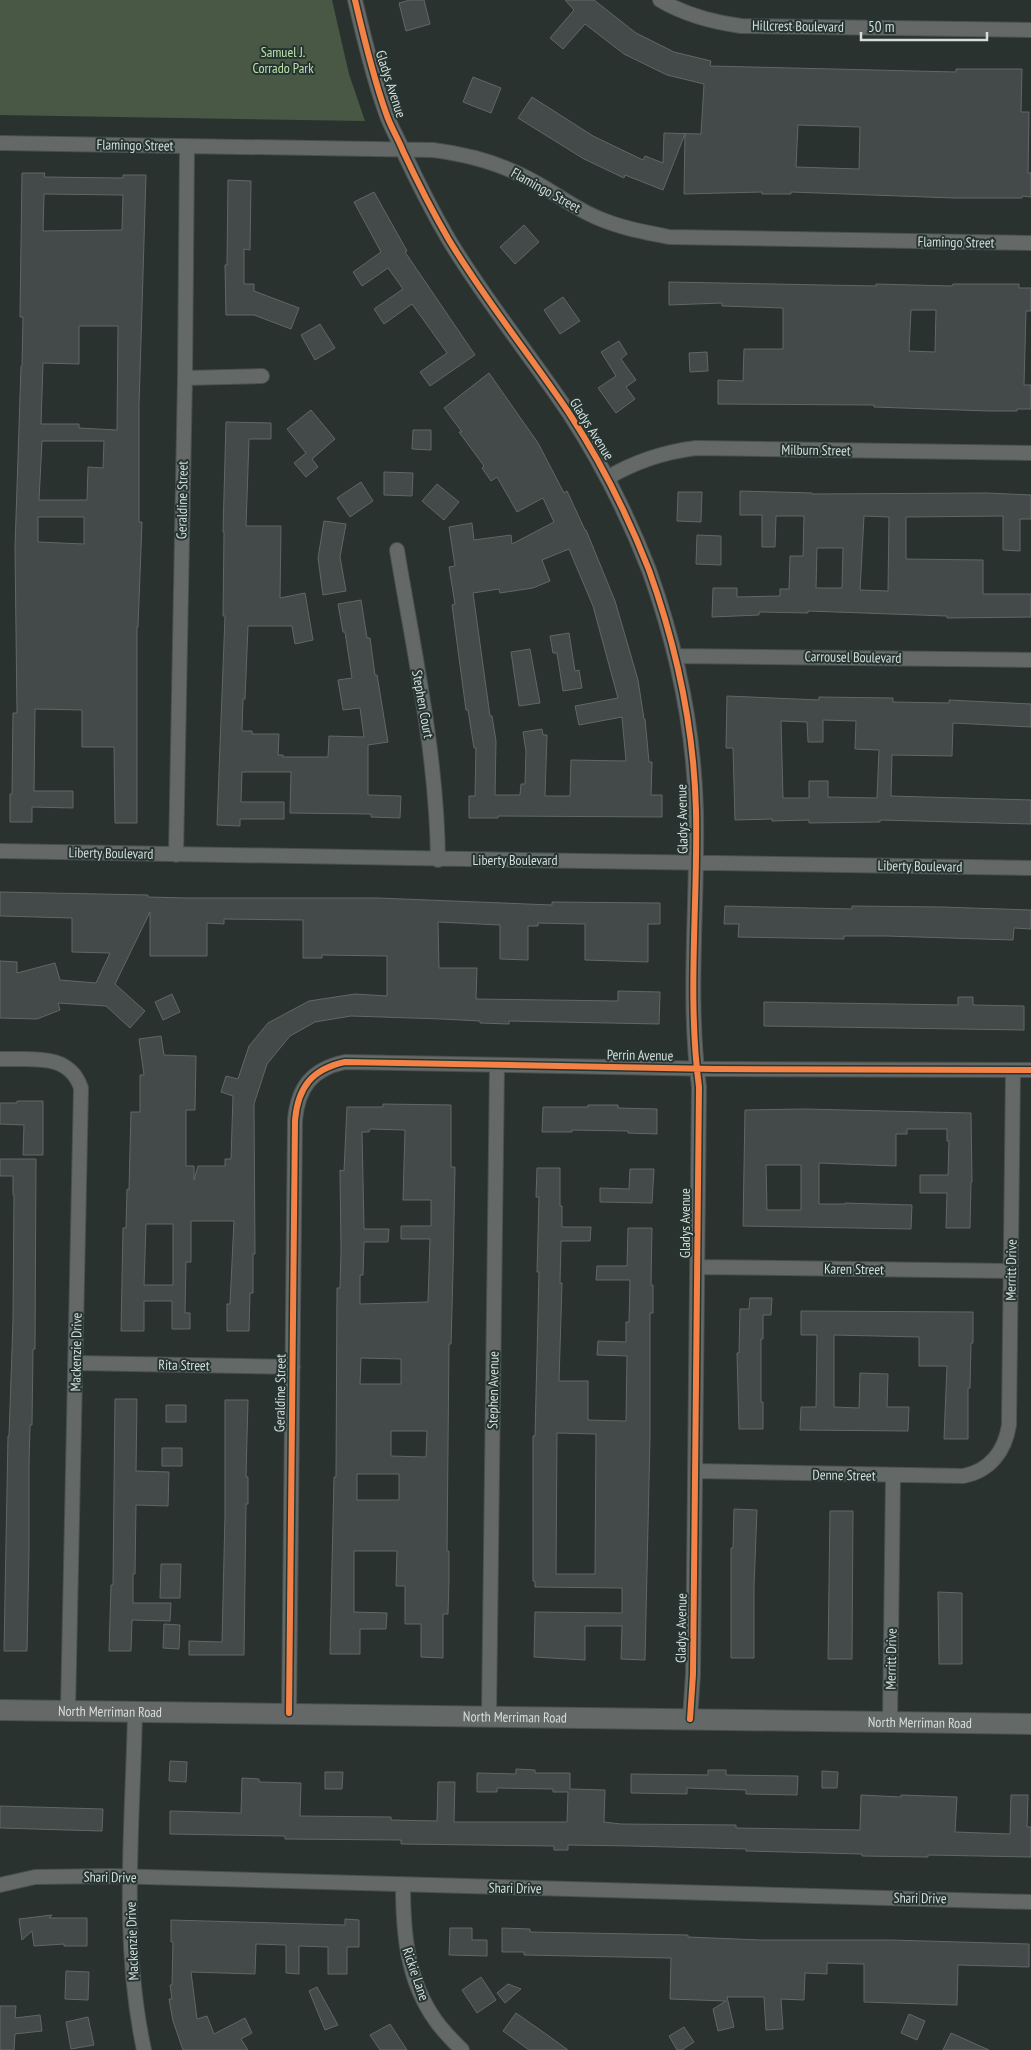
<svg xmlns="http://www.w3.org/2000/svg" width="1031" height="2050" viewBox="0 0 1031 2050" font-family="'PT Sans Narrow',sans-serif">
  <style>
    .green { fill: #495745 }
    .building { fill: #434a49; stroke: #606766; fill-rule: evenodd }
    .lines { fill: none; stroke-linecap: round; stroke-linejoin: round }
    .minor-casing { stroke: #49504f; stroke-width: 16 }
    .secondary-casing { stroke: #49504f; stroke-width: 22 }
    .minor { stroke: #646968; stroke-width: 14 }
    .secondary { stroke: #646968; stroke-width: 20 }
    .cycleway-casing { stroke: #263531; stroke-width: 9 }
    .cycleway { stroke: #f48246; stroke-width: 6 }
    .labels { text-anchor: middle; stroke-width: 4; stroke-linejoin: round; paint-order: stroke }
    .street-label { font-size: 14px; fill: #d5dedc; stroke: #263531 }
    .park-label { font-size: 14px; fill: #bde2ac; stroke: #263531 }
  </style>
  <rect width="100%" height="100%" fill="#2a3230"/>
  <path class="green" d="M0 0H332L349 74 365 121 0 115Z"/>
  <path class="building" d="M410 0H424L430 24 406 31 399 3Z
    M565 0H594L636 33 674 52 711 61 710 66 956 72V69H1022L1021 112H1029L1028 173H1031V197L1022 196V198H954L791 192V194H762V192L684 194 685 134 663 190 625 175 624 178 584 159 518 118 532 97 593 136 643 160 645 156 663 163 664 133 701 134 704 84 667 75 624 54 585 24 563 49 550 38 574 10ZM798 125 860 127 859 169 796 167Z
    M473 77 501 88 491 113 463 102Z
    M22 173H45L44 177 123 178V175H146L139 406V522H142L138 627H137V823H115L114 747H82V710L35 709 34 791H73V808L32 807V822H10V794H12L13 713H17L15 548 21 366H22L23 317H20ZM44 194 123 195 122 230 43 231ZM79 326H118L117 430 79 428V424H41L43 363 79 364ZM42 441H104L103 468 88 467 87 500H39ZM38 517H84V544L38 542Z
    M228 180 251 181 250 250 244 249V284H254V291L299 308 291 329 254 315H226L225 265H227Z
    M374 192 407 251 405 252 475 355 430 386 420 372 447 353 430 329 412 304 384 324 374 309 403 289 388 268 362 286 353 272 381 252 354 202Z
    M524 225 539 242 515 264 500 247Z
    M669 282 876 286V284L952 286 953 284H1019V288H1031V311H1026L1024 385H1031V409H1017V411H989L874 407V405L718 404V380L743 381 744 349H783V308L722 306V303L669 305ZM911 310H936L935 352 909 351Z
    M563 297 580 321 560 334 544 310Z
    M320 324 335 348 315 360 301 335Z
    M619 341 627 354 621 359 636 380 626 387 635 399 616 413 598 388 616 376 601 352Z
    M707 352 708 371 690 372 689 353Z
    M489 373 538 443 564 493 567 491 585 530H586L615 601 638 680 644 719H645L649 762H652L651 795H662V817L498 816V818H469V796H475L476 748H474L468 710H466L452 605 455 604 449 567 455 566 449 527 472 523 474 540 511 535 512 544 554 522 543 498 517 512 497 477 491 481 482 468 484 466 459 432H462L444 408ZM569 549 593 606 618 698 575 706 579 725 622 717 626 761 571 760 570 796H545L547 735H543L542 729 523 732 526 751 525 784H521L520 795H495L496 741 492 716H490L473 593 499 589 500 593 533 588 550 581 542 560Z
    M311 410 335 439 312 459 318 467 306 477 294 463 306 453 287 429Z
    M226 422 271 423V439H249L246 526H281L280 598 305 593 313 640 295 644 292 626H248L245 699H243L242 731H252V734H279L278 755H283V757H328L329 736 364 737 360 708 343 710 338 680 352 678 345 632H343L338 604 361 600 367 638H370L375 675H377L388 742 368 745V795L401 796 400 818 371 817V814L290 813 291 772H242L241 802H284V819H240V826L217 825 225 616H223L224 532H223Z
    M413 430H431V450L412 449Z
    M384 472 413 473 412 496 384 495Z
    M361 482 373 501 350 517 337 498Z
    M437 484 459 502 444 520 422 501Z
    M740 491 812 493V494L987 493 1031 495V519H1020V551L1003 550V516L906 517V559L983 560V594H1031V617L947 618V616L808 611V613L759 612V615L712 617 713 588H737V597L780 596V589H789L790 556H803L804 516H776L775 547H762V515H740ZM864 516 889 517 888 591 860 590ZM817 548H843L842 588H816Z
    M678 492H702L701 522 677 521Z
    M324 521 346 524 340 557 346 591 323 595 318 558Z
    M697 535 721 536V565L696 564Z
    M569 633 575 671 579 670 582 688 563 691 557 653H553L550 636Z
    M530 649 540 703 519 706 511 652Z
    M727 696 819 700V697L893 698V702L949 703V700L1031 704V727L953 723 952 756 892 755 891 796 1031 800V824L880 820V822L809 823V820L772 821V819L735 820 733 748H726ZM823 720 856 721 855 749 879 750 877 798 828 797V781H809V798H783L781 721 807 722 808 742H823Z
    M0 892 148 895V897L186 898H378L552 905V902L660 903V924H648V962L585 960V924L538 923V926H528V960L500 959V925L438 922 439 968H477L476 999 618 1001V991L660 992 659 1024 509 1021V1024L480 1023V1021L442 1019 351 1016 315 1022 290 1036 267 1064 254 1104 255 1254H253V1293H250L249 1331H227V1304H230L234 1221H191V1262H186L185 1313H190V1329H172V1301H144V1331H121L123 1228H126L127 1189 129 1190 131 1112H140V1075H144L139 1039 161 1036 164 1055 196 1056 195 1110H186V1166H194V1180L198 1166H225V1159H231L233 1096 221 1092 226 1076 238 1079 249 1046 268 1023 309 1001 355 994 387 996V956L322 955V958H303V920L224 919V924L207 923V956H150V912L115 984 145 1011 130 1028 106 1006 58 1003 60 1010 37 1019 0 1018V961L17 962V973L55 963 60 980 96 983 110 953 72 952V918L0 916ZM146 1224H173V1285H144Z
    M725 906 852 909V906L942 907 1031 910V929L1014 928 1013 940 886 936H844V939L738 937 739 924H724Z
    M172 994 180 1012 163 1020 155 1002Z
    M958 997H973V1005L1024 1006V1030L764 1026V1002L958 1005Z
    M17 1101H43V1155H23L24 1125 0 1124V1103H17Z
    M383 1104 451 1105V1167H455L453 1272 451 1344H449L447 1551H449V1580L448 1614H443V1658L421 1657V1624H405V1586H396L397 1551H354V1612L387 1613 386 1629H360V1654H330L334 1477H336L337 1288H340L341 1250 340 1170 344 1171 347 1107H383ZM370 1129 405 1130 403 1200H431V1226H401V1239H430L428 1302 360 1304V1275H363L364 1242H388L389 1229H364L362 1132H369ZM361 1358 401 1359V1384H360ZM391 1431H427L426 1457 391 1456ZM357 1474H399V1500H357Z
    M588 1105H618V1108L657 1109V1134L628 1133V1131L572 1130V1132H542L543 1107H588Z
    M804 1109 971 1113 972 1182H971L970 1228H946L947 1193H920V1175H948L949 1141H947V1129H907V1134H896V1166L819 1163V1204H845V1203L912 1205 911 1229 743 1226 745 1110ZM766 1165H801V1210H767Z
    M0 1159H36L35 1349H33L32 1425H30L29 1464V1552L27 1651H4L8 1436H9L13 1321 14 1195H13V1176H0Z
    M537 1168H560V1206H562V1227H591L590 1241H561L560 1283H562L559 1381H588V1420L626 1421 627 1356 597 1355 598 1341 626 1342V1322H629L630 1280H596L597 1266H627L628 1228H652L651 1285H653V1313H650V1437L645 1660 621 1659 622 1626H585V1660L534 1657 535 1612 622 1613V1588L535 1587V1581H533V1436H535L539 1272H537L539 1197H536ZM557 1433 596 1434 595 1574H556Z
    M630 1169H654L652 1203 600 1202V1188L629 1189Z
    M750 1298H772L771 1315H763V1339H761V1402H763V1429H739L737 1353H739L740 1309H749Z
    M801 1311 973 1312V1343H971L970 1388H968V1439H944L947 1366H919V1337L834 1335V1407L859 1408 860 1373 888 1374 887 1407H909L908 1431 800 1430 801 1407H816L817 1335H801Z
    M115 1399H137L136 1471 169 1472 168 1506 136 1505 135 1574H133V1603H171L170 1621 132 1620 131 1651H109L111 1585H113Z
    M225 1400H248L246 1477H248V1504H246L244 1655H189V1641L222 1642 225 1515Z
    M166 1405H186V1422H166Z
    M162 1448H182V1466H162Z
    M734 1509 757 1510 754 1587V1658H731V1548H733Z
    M830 1511H853L852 1659H828Z
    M161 1564H181L180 1598H160Z
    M938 1592 962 1593V1664H939Z
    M164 1624 180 1625 179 1649 163 1648Z
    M170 1761 187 1762 186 1782 169 1781Z
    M516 1769 535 1770V1773H570V1789L605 1790 604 1822 621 1824 736 1825V1828L860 1830 861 1795 901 1797V1795L957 1797 955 1832 1010 1834 1011 1795H1028L1027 1827H1031V1857L928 1855V1857L862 1856V1854L746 1851V1849L631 1846 568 1845V1850H554V1846L401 1844V1840L285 1839V1836L170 1834V1811L241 1813 242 1778 259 1779V1782L301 1783 300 1816 391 1817V1820L437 1821 438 1782H455L454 1822H567L568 1792H553V1789L497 1788V1792H477V1773L516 1774Z
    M708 1770H726V1775L798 1776 797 1795 746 1794V1790L687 1788V1794L631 1793V1774L708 1775Z
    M822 1771 838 1772 837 1788H822Z
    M325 1772H343L342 1789H325Z
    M0 1806 103 1809 102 1831 0 1828Z
    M52 1915 49 1918H87V1946H64V1944L34 1946 32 1931 22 1940 19 1919Z
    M345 1919 359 1920V1947H347V1974H328V1947L299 1946V1974L286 1973V1945L256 1944 255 1974 191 1972 197 2019 207 2016 214 2034 245 2018 252 2033 241 2039 248 2050H183L173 2021 169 1999H172L170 1985H172L173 1942H171V1920L345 1925Z
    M450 1928H472V1940H487V1956L449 1955Z
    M502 1928 530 1929V1932L688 1935V1937L761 1940H891L1029 1944V1967L958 1965 957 2005 864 2002V1964L827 1963V1974L805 1973 804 2000 781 1999 783 2029 766 2030 764 1997H727L734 2027 718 2031 713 2009 726 2001 670 1999 671 1958 524 1955V1952H502Z
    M66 1971 89 1972 88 2000 65 1999Z
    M481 1977 496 2000 477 2013 462 1990Z
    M508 1984 521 1989 505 2003 497 1993Z
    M317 1987 338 2025 325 2030 309 1991Z
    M0 2006H16L15 2018 40 2015 42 2031 15 2034 14 2050H0Z
    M516 2013 546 2034 568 2050H529L503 2031Z
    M909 2014 925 2021 917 2040 901 2033Z
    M88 2017 94 2045 71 2049 66 2022Z
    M390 2024 407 2050H380L370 2035Z
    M684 2027 694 2042 682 2050H677L669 2036Z
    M951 2033 989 2050H943Z"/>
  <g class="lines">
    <g class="minor-casing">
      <path id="minor" d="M355 0C364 38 373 77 386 113 390 126 398 138 403 151 417 181 432 211 449 240 485 300 530 355 569 413 601 462 628 516 649 570 677 648 694 729 696 811 698 903 687 996 699 1087L693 1674 690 1719
        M660 0C685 15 712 22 741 26L1031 30
        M0 143 433 150C464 154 493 161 521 175 548 187 571 207 598 218 621 228 645 232 669 237L1031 243
        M185 378 262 376
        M607 478C636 461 663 452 696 448L1031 453
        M397 550C414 653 437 755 438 860
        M675 656 1031 660
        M0 851C344 858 687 862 1031 868
        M176 855 185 378 187 146
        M0 1059C31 1060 69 1052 81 1088L68 1710
        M697 1267 1011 1271
        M76 1363 293 1367
        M695 1471 963 1476C990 1471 1005 1451 1009 1425L1013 1070
        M135 1711C133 1823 120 1939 144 2050
        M289 1713 295 1120C298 1087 312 1069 345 1062L715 1069 1031 1070
        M489 1716 497 1065
        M890 1722 893 1476
        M0 1885 35 1877 111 1876 1031 1902
        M403 1885C403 1933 407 1981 436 2021 443 2031 453 2041 462 2050"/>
    </g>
    <g class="secondary-casing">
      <g id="secondary">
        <path id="s1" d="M0 1710 1031 1724"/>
      </g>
    </g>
    <use href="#minor" class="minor"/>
    <use href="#secondary" class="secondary"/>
    <g class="cycleway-casing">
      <path id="cycleway" d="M355 0C364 38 373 77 386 113 390 126 398 138 403 151 417 181 432 211 449 240 485 300 530 355 569 413 601 462 628 516 649 570 677 648 694 729 696 811 698 903 687 996 699 1087L693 1674 690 1719
        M289 1713 295 1120C298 1087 312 1069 345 1062L715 1069 1031 1070"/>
    </g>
    <use href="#cycleway" class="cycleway"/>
  </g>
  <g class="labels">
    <g class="street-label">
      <text transform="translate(798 26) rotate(1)" y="5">Hillcrest Boulevard</text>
      <text transform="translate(391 84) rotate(72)" y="5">Gladys Avenue</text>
      <text transform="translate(135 145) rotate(1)" y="5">Flamingo Street</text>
      <text transform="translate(546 190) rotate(29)" y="5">Flamingo Street</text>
      <text transform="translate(956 242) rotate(1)" y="5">Flamingo Street</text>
      <text transform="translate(592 429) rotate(58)" y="5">Gladys Avenue</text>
      <text transform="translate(816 450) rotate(1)" y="5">Milburn Street</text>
      <text transform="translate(182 500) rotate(-89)" y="5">Geraldine Street</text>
      <text transform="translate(853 657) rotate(1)" y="5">Carrousel Boulevard</text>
      <text transform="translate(423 704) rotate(80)" y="5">Stephen Court</text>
      <text transform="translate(682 819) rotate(-91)" y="5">Gladys Avenue</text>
      <text transform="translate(111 853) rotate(1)" y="5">Liberty Boulevard</text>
      <text x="515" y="865">Liberty Boulevard</text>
      <text transform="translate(920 866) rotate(1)" y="5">Liberty Boulevard</text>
      <text transform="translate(640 1055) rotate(1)" y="5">Perrin Avenue</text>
      <text transform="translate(685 1223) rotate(-90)" y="5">Gladys Avenue</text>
      <text transform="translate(854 1269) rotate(1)" y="5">Karen Street</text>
      <text transform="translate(1011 1270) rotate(-89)" y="5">Merritt Drive</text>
      <text transform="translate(76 1352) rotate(-89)" y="5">Mackenzie Drive</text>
      <text transform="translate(184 1365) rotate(1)" y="5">Rita Street</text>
      <text transform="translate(493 1390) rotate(-89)" y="5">Stephen Avenue</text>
      <text transform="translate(280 1393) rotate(-89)" y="5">Geraldine Street</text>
      <text transform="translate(844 1475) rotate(1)" y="5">Denne Street</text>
      <text transform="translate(681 1628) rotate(-89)" y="5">Gladys Avenue</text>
      <text transform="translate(891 1659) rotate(-89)" y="5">Merritt Drive</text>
      <text dy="5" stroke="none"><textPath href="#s1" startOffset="110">North Merriman Road</textPath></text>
      <text dy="5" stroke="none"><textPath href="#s1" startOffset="515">North Merriman Road</textPath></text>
      <text dy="5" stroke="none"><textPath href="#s1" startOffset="920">North Merriman Road</textPath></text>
      <text transform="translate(110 1877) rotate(1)" y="5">Shari Drive</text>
      <text transform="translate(515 1888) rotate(1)" y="5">Shari Drive</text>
      <text transform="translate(920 1898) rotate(1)" y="5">Shari Drive</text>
      <text transform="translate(132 1941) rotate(-92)" y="5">Mackenzie Drive</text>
      <text transform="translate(416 1974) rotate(71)" y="5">Rickie Lane</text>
    </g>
    <g class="park-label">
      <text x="283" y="57">Samuel J.<tspan x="283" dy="16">Corrado Park</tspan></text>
    </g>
  </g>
  <path d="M861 32v8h126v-8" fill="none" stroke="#d5dedc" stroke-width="2.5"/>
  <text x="868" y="32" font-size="15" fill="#d5dedc" stroke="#263531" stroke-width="4" paint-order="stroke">50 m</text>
</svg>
